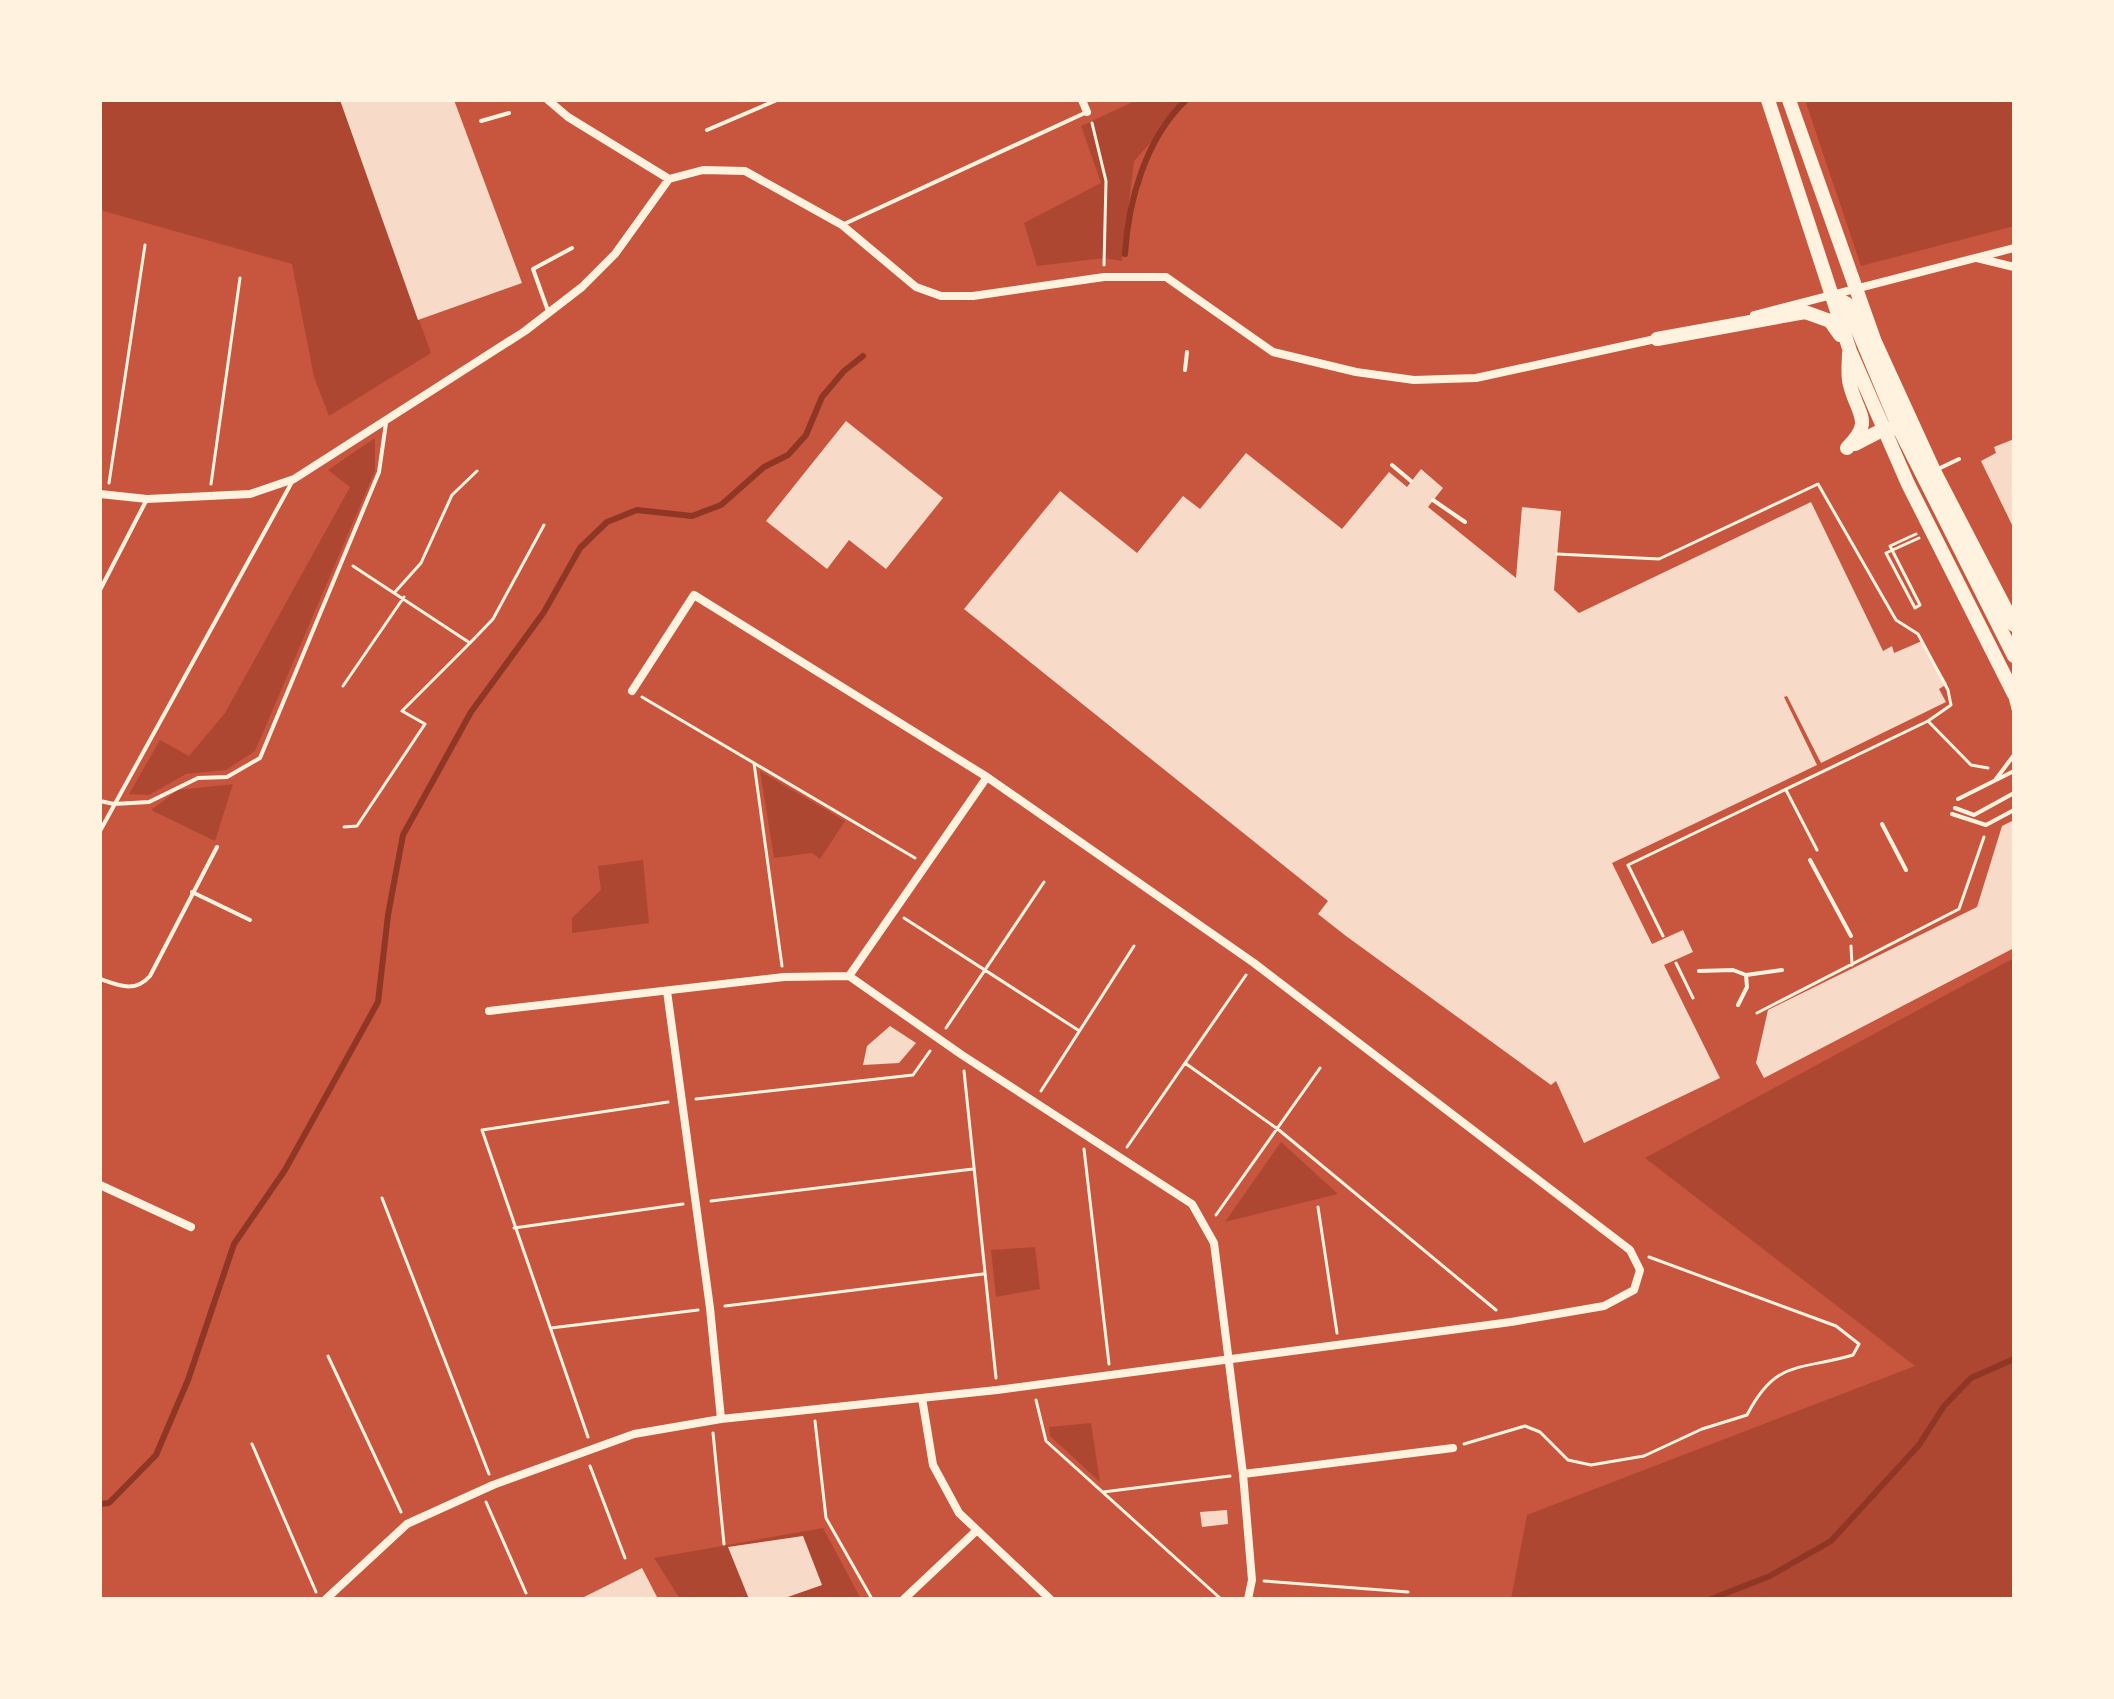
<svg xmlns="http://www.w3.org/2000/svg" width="2114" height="1699" viewBox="0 0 2114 1699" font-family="'Alegreya Sans',sans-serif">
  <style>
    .green { fill: #ae4732 }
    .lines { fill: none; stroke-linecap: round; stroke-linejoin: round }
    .stream { stroke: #8f3625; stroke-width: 6 }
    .building { fill: #f7dbc8 }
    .path { stroke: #fff3e0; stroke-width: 3 }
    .service { stroke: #fff3e0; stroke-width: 4 }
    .minor { stroke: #fff3e0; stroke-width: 8 }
    .primary { stroke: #fff3e0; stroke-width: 14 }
  </style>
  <rect width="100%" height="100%" fill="#c8553d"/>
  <path class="green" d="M100 100H340L431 353 329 416 314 377 292 264 100 210Z
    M1137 100H1189L1134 161 1122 261 1104 258 1037 266 1024 223 1101 183 1081 126Z
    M1805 100H2014V226L1861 266Z
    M375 438V471L255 751 226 770 186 774 149 795 129 794 160 740 189 756 225 713 350 487 328 470Z
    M760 771 845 821 820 859 812 853 774 858Z
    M233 784 215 841 151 810 178 790Z
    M643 860 649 923 572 933V918L601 890 598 866Z
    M2014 958V1599H1511L1527 1515 1915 1366 1645 1158Z
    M1281 1142 1338 1194 1225 1222Z
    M1035 1247 1040 1289 996 1297 991 1250Z
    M1091 1423 1100 1482 1050 1436 1049 1427Z
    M823 1528 861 1599H782L822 1585 803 1536 728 1547 749 1599H680L654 1558Z"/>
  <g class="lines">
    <path class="stream" d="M1125 254C1128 201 1146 138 1186 100
      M100 1504 109 1503 156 1455 188 1380 234 1244 285 1170 378 1002 388 915 403 835 471 712 544 612 580 548 607 522 637 510 692 516 721 505 764 467 788 455 806 435 822 397 844 371 863 356
      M1711 1599 1770 1576 1831 1541 1919 1445 1944 1406 1971 1378 2014 1359"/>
  </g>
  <path class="building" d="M340 100H454L522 283 418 320Z
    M846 421 943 498 886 569 849 540 827 569 766 521Z
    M2014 439V529L1981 461 1996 453 1994 447Z
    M1246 453 1342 529 1389 472 1407 487 1421 469 1443 488 1428 507 1516 578 1522 507 1561 511 1554 590 1579 613 1811 502 1883 651 1892 646 1894 653 1922 641 1947 684 1939 689 1946 702 1821 763 1787 696 1784 697 1817 765 1612 863 1652 944 1683 930 1693 952 1664 965 1720 1078 1584 1143 1556 1081 1551 1085 1346 936 1318 914 1328 901 964 609 1060 491 1137 553 1183 496 1200 509Z
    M2014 820V948L1764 1078 1756 1063 1768 1010 1977 907 2002 826Z
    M890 1026 916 1043 899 1063 863 1065 867 1046Z
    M1227 1510 1228 1524 1202 1527 1200 1512Z
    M803 1536 822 1585 782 1599H749L728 1547Z
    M642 1568 658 1599H580Z"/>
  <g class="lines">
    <path class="path" d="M1092 123 1106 181 1104 265
      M109 483 145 245
      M211 484 240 278
      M1916 534 1890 546 1920 605 1915 608 1886 553 1919 538
      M1557 554 1659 559 1818 484 1896 620 1918 634 1948 690 1951 705 1928 721 1628 865 1663 936
      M395 592 421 563 452 495 477 471
      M470 643 493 619 544 525
      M343 686 404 597
      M642 697 915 858
      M1928 721 1971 765 1988 768
      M754 763 782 966
      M1786 790 1817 850
      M344 827 357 826 425 724 402 711 470 643 353 566
      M904 918 1078 1030
      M1851 946 1852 965
      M1676 963 1693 998
      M1757 1013 1959 909 1984 837
      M946 1028 1044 882
      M1185 1063 1279 1130 1496 1310
      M964 1071 996 1378
      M1041 1091 1134 946
      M696 1099 913 1075 930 1051
      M1127 1147 1246 975
      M1084 1149 1109 1364
      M382 1198 489 1474
      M711 1201 973 1169
      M1318 1207 1337 1333
      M1216 1215 1320 1068
      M514 1228 683 1204
      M725 1306 983 1274
      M551 1328 698 1310
      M328 1356 401 1512
      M1036 1400 1046 1441 1221 1599
      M815 1421 826 1518 872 1599
      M713 1433 724 1544
      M588 1437 482 1130 668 1102
      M252 1444 316 1592
      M1464 1444 1525 1426 1540 1432 1568 1460 1591 1465 1644 1456 1702 1429 1747 1415C1776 1359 1798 1371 1853 1355L1859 1344 1836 1326 1649 1257
      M590 1466 625 1558
      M1103 1492 1230 1476
      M486 1502 526 1593
      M1264 1581 1408 1592"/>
    <path class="service" d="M481 121 509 113
      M707 130 777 100
      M842 225 1087 112
      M548 311 533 269 572 248
      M1185 370 1187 352
      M1392 465 1411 481
      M1936 470 1959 459
      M1433 500 1465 522
      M100 590 146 501
      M2010 695 2014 711
      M1996 779 2014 755
      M1958 799 2014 771
      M100 801 114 804 149 802 198 778 227 777 260 758 379 472 386 423
      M1955 808 1974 815 2014 793
      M1952 814 1986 825 2014 810
      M1882 824 1906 870
      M100 831 292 482
      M1810 860 1851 936
      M192 892 250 920
      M1699 971 1733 970 1746 975 1747 987 1738 1005
      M1746 975 1782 970
      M100 979C120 986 135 993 150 976L217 847"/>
    <path class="minor" d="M548 100 568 117 669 179
      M1082 100 1087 112
      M669 179 703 170 745 171 842 225 916 287 941 296H973L1104 277H1166L1273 352 1356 372 1414 380 1476 378 1660 338
      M1977 258 2014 267
      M1754 315 2014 248
      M100 494 147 499 250 494 294 479 525 331 582 287 615 254 669 179
      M849 976 987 777
      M667 991 710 1308 721 1419
      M489 1011 784 977 849 976 962 1055 1192 1204 1214 1243 1243 1474 1252 1580 1248 1599
      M100 1185 191 1227
      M922 1398 933 1465 959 1513 1050 1599
      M1243 1474 1453 1448
      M326 1599 407 1524 493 1485 634 1434 721 1419 997 1390 1511 1322 1604 1306 1634 1290 1640 1270 1630 1250 1254 963 987 777 694 595 632 691
      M904 1599 975 1532"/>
    <path class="primary" d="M1768 100 1850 351 1908 484 2014 694
      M1789 100 1875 342 1934 471 2014 625
      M1832 296 1847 304 1899 428
      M1657 339 1805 312 1830 321 1840 335
      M1855 444 1884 429 1899 428 2014 656
      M1847 448C1874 421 1858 416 1850 385 1847 375 1849 364 1849 353"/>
  </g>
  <rect width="2114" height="1699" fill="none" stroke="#fff3e0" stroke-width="204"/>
</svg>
